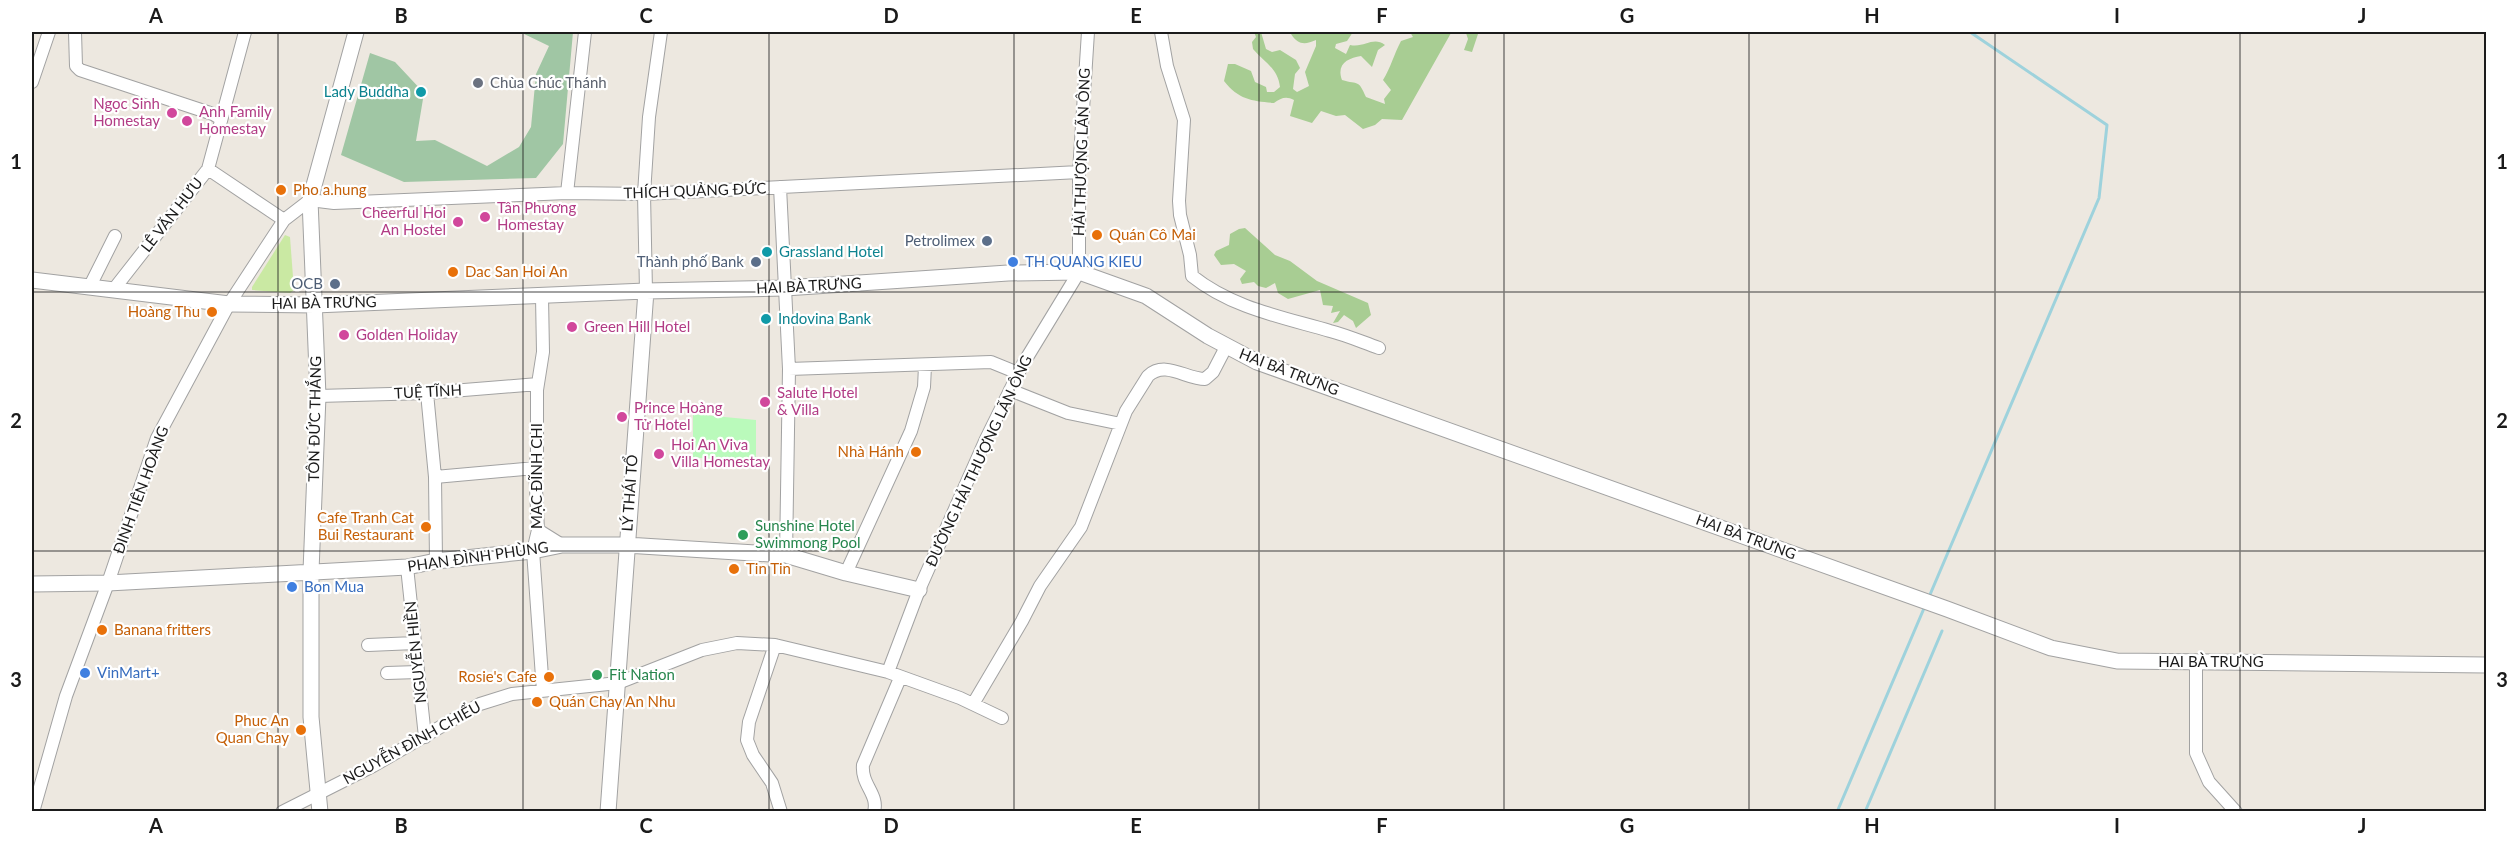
<svg xmlns="http://www.w3.org/2000/svg" width="2518" height="843" viewBox="0 0 2518 843" font-family="Lato,sans-serif">
  <style>
    .grass { fill: #cae9a3 }
    .forest { fill: #a8cd93 }
    .cemetery { fill: #a0c6a4 }
    .park { fill: #bafabb }
    .lines { fill: none; stroke-linecap: round; stroke-linejoin: round }
    .stream { stroke: #9ed2dc; stroke-width: 3 }
    .minor-casing { stroke: #a2a2a2; stroke-width: 14 }
    .tertiary-casing { stroke: #a2a2a2; stroke-width: 17 }
    .minor { stroke: #fff; stroke-width: 12 }
    .tertiary { stroke: #fff; stroke-width: 15 }
    .grid { fill: none; stroke: #1b1b1b; stroke-width: 1.5; stroke-opacity: 0.55 }
    .worship-dot { fill: #6b7280; stroke: #fff; stroke-width: 2 }
    .culture-dot { fill: #0f9aa8; stroke: #fff; stroke-width: 2 }
    .hotel-dot { fill: #d1479c; stroke: #fff; stroke-width: 2 }
    .food-dot { fill: #e8710a; stroke: #fff; stroke-width: 2 }
    .service-dot { fill: #5c6f8a; stroke: #fff; stroke-width: 2 }
    .shop-dot { fill: #3f7fe0; stroke: #fff; stroke-width: 2 }
    .leisure-dot { fill: #2e9e5b; stroke: #fff; stroke-width: 2 }
    .labels { text-anchor: middle; stroke-width: 4.5; stroke-linejoin: round; paint-order: stroke }
    .worship-label { font-size: 15px; fill: #5b616d; stroke: #fff; text-anchor: start }
    .culture-label { font-size: 15px; fill: #0d838f; stroke: #fff; text-anchor: start }
    .hotel-label { font-size: 15px; fill: #b23c85; stroke: #fff; text-anchor: start }
    .street-label { font-size: 15px; fill: #1b1b1b; stroke: #fff }
    .food-label { font-size: 15px; fill: #c56008; stroke: #fff; text-anchor: start }
    .service-label { font-size: 15px; fill: #4e5e75; stroke: #fff; text-anchor: end }
    .shop-label { font-size: 15px; fill: #366cbe; stroke: #fff; text-anchor: start }
    .leisure-label { font-size: 15px; fill: #27864d; stroke: #fff; text-anchor: start }
    .neatline { fill: none; stroke: #1b1b1b; stroke-width: 2 }
    .grid-label { font-size: 20px; text-anchor: middle; font-weight: bold; fill: #1b1b1b }
  </style>
  <rect width="100%" height="100%" fill="#ede8e0"/>
  <path class="grass" d="M285 235 290 237 294 290 290 293 252 290V287Z"/>
  <path class="forest" d="M1254 32H1261L1266 49 1272 52 1280 50 1296 60 1300 68 1295 74 1293 89 1297 92 1309 86 1305 72 1316 46V40C1305 45 1298 45 1291 34L1294 32H1353L1347 41 1336 44 1335 48 1346 54 1350 45C1365 48 1373 36 1385 45L1378 50 1372 67 1361 56C1348 58 1336 64 1342 80 1359 85 1358 79 1366 97L1385 104 1384 99 1391 90 1383 80C1391 67 1394 54 1401 41L1413 37 1410 32H1478V34L1472 52 1464 50 1468 39 1466 33H1451L1402 120 1382 119 1375 125 1363 129 1345 115 1336 116 1321 111 1312 123 1290 116 1294 100C1286 96 1281 98 1274 103 1252 101 1239 100 1224 81L1228 64H1235L1251 71 1255 82 1266 87 1267 92H1274L1280 87C1278 68 1264 62 1253 49L1252 42 1256 37Z
    M1245 228 1275 255 1290 261 1317 281 1368 303 1371 315 1356 328 1353 321 1344 315 1338 322 1333 323 1340 311 1331 313 1333 306 1323 305 1320 290 1288 299 1278 293 1275 283 1266 288 1258 286 1254 282 1242 284 1240 279 1246 271 1234 264 1221 265 1214 255 1216 251 1229 245 1230 234 1239 229Z"/>
  <path class="cemetery" d="M520 32H573L563 144 536 178 404 182 341 155 370 53 395 62 424 93 416 141 435 140 487 166 519 147 531 127 536 74 549 46Z"/>
  <path class="park" d="M693 414 756 420V465L693 457Z"/>
  <g class="lines">
    <path class="stream" d="M1929 597 2099 198 2107 125 1970 32
      M1837 812 1925 606
      M1865 812 1942 631"/>
    <g class="minor-casing">
      <path id="minor" d="M75 32 76 66 80 70 213 114 221 119
        M1161 32 1167 66 1184 120 1179 201 1180 215 1190 255 1192 276C1232 308 1282 317 1330 331 1346 335 1362 342 1379 348
        M32 82 49 32
        M208 169 284 220
        M780 187 789 369 786 555
        M567 193 585 32
        M90 286 115 236
        M114 289 208 169 245 32
        M646 291 644 194 649 117 661 32
        M542 297 543 352 537 390V454L535 468 538 530 533 551 543 691
        M789 369 991 362 1018 373
        M1010 390 1068 413 1121 424
        M427 393 435 477 436 561
        M318 396 427 393 538 384
        M435 477 535 468
        M538 530 562 545
        M407 567 425 737
        M846 573 911 431 924 387 925 366
        M368 645 415 643
        M775 645 749 722 747 740 753 755 772 783 781 812
        M2196 662V753L2209 782 2236 812
        M888 672 919 590 986 439 1023 364 1079 272V172L1088 32
        M387 673 418 672
        M973 704 1022 621 1040 586 1081 527 1126 411 1148 376C1165 360 1186 379 1205 379L1213 372 1226 347
        M33 812 66 696 108 583 157 438 229 304 284 220 310 200 334 203 567 193 644 194 1079 172
        M282 812 373 766 480 704 512 694 618 683 702 650 737 643 775 645 888 672 960 698 1002 718
        M874 812C879 794 861 785 863 765L900 678"/>
    </g>
    <g class="tertiary-casing">
      <path id="tertiary" d="M32 280 229 304 315 305 646 291 785 288 1008 273 1079 272 1146 296 1208 336 1257 362 1947 609 2051 648 2117 661 2486 665
        M32 584 108 583 407 567 436 561 533 551 562 545H626L786 555 846 573 919 590
        M320 812 311 717V571L318 396 310 200 356 32
        M608 812 646 291"/>
    </g>
    <use href="#minor" class="minor"/>
    <use href="#tertiary" class="tertiary"/>
  </g>
  <path class="grid" d="M278 32V812M523 32V812M769 32V812M1014 32V812M1259 32V812M1504 32V812M1749 32V812M1995 32V812M2240 32V812M32 292H2486M32 551H2486"/>
  <circle class="worship-dot" cx="478" cy="83" r="6"/>
  <g class="culture-dot">
    <circle cx="421" cy="92" r="6"/>
    <circle cx="767" cy="252" r="6"/>
    <circle cx="766" cy="319" r="6"/>
  </g>
  <g class="hotel-dot">
    <circle cx="172" cy="113" r="6"/>
    <circle cx="187" cy="121" r="6"/>
    <circle cx="485" cy="217" r="6"/>
    <circle cx="458" cy="222" r="6"/>
    <circle cx="572" cy="327" r="6"/>
    <circle cx="344" cy="335" r="6"/>
    <circle cx="765" cy="402" r="6"/>
    <circle cx="622" cy="417" r="6"/>
    <circle cx="659" cy="454" r="6"/>
  </g>
  <g class="food-dot">
    <circle cx="281" cy="190" r="6"/>
    <circle cx="1097" cy="235" r="6"/>
    <circle cx="453" cy="272" r="6"/>
    <circle cx="212" cy="312" r="6"/>
    <circle cx="916" cy="452" r="6"/>
    <circle cx="426" cy="527" r="6"/>
    <circle cx="734" cy="569" r="6"/>
    <circle cx="102" cy="630" r="6"/>
    <circle cx="549" cy="677" r="6"/>
    <circle cx="537" cy="702" r="6"/>
    <circle cx="301" cy="730" r="6"/>
  </g>
  <g class="service-dot">
    <circle cx="987" cy="241" r="6"/>
    <circle cx="756" cy="262" r="6"/>
    <circle cx="335" cy="284" r="6"/>
  </g>
  <g class="shop-dot">
    <circle cx="1013" cy="262" r="6"/>
    <circle cx="292" cy="587" r="6"/>
    <circle cx="85" cy="673" r="6"/>
  </g>
  <g class="leisure-dot">
    <circle cx="743" cy="535" r="6"/>
    <circle cx="597" cy="675" r="6"/>
  </g>
  <g class="labels">
    <g class="worship-label">
      <text x="490" y="88">Chùa Chúc Thánh</text>
    </g>
    <g class="culture-label">
      <text x="409" y="97" text-anchor="end">Lady Buddha</text>
      <text x="779" y="257">Grassland Hotel</text>
      <text x="778" y="324">Indovina Bank</text>
    </g>
    <g class="hotel-label">
      <text x="160" y="109" text-anchor="end">Ngọc Sinh<tspan x="160" dy="17">Homestay</tspan></text>
      <text x="199" y="117">Anh Family<tspan x="199" dy="17">Homestay</tspan></text>
      <text x="497" y="213">Tân Phương<tspan x="497" dy="17">Homestay</tspan></text>
      <text x="446" y="218" text-anchor="end">Cheerful Hoi<tspan x="446" dy="17">An Hostel</tspan></text>
      <text x="584" y="332">Green Hill Hotel</text>
      <text x="356" y="340">Golden Holiday</text>
      <text x="777" y="398">Salute Hotel<tspan x="777" dy="17">&amp; Villa</tspan></text>
      <text x="634" y="413">Prince Hoàng<tspan x="634" dy="17">Tử Hotel</tspan></text>
      <text x="671" y="450">Hoi An Viva<tspan x="671" dy="17">Villa Homestay</tspan></text>
    </g>
    <g class="street-label">
      <text transform="translate(1082 152) rotate(-88)" y="5">HẢI THƯỢNG LÃN ÔNG</text>
      <text transform="translate(695 191) rotate(-2)" y="5">THÍCH QUẢNG ĐỨC</text>
      <text transform="translate(172 215) rotate(-52)" y="5">LÊ VĂN HƯU</text>
      <text transform="translate(809 286) rotate(-3)" y="5">HAI BÀ TRƯNG</text>
      <text transform="translate(324 303) rotate(-1)" y="5">HAI BÀ TRƯNG</text>
      <text transform="translate(1289 372) rotate(21)" y="5">HAI BÀ TRƯNG</text>
      <text transform="translate(428 392) rotate(-3)" y="5">TUỆ TĨNH</text>
      <text transform="translate(315 419) rotate(-89)" y="5">TÔN ĐỨC THẮNG</text>
      <text transform="translate(979 461) rotate(-65)" y="5">ĐƯỜNG HẢI THƯỢNG LÃN ÔNG</text>
      <text transform="translate(537 476) rotate(-90)" y="5">MẠC ĐĨNH CHI</text>
      <text transform="translate(141 490) rotate(-70)" y="5">ĐINH TIÊN HOÀNG</text>
      <text transform="translate(630 493) rotate(-86)" y="5">LÝ THÁI TỔ</text>
      <text transform="translate(1746 537) rotate(20)" y="5">HAI BÀ TRƯNG</text>
      <text transform="translate(478 557) rotate(-8)" y="5">PHAN ĐÌNH PHÙNG</text>
      <text transform="translate(416 652) rotate(-96)" y="5">NGUYỄN HIỀN</text>
      <text x="2211" y="667">HAI BÀ TRƯNG</text>
      <text transform="translate(412 743) rotate(-29)" y="5">NGUYỄN ĐÌNH CHIỂU</text>
    </g>
    <g class="food-label">
      <text x="293" y="195">Pho a.hung</text>
      <text x="1109" y="240">Quán Cô Mai</text>
      <text x="465" y="277">Dac San Hoi An</text>
      <text x="200" y="317" text-anchor="end">Hoàng Thu</text>
      <text x="904" y="457" text-anchor="end">Nhà Hánh</text>
      <text x="414" y="523" text-anchor="end">Cafe Tranh Cat<tspan x="414" dy="17">Bui Restaurant</tspan></text>
      <text x="746" y="574">Tin Tin</text>
      <text x="114" y="635">Banana fritters</text>
      <text x="537" y="682" text-anchor="end">Rosie's Cafe</text>
      <text x="549" y="707">Quán Chay An Nhu</text>
      <text x="289" y="726" text-anchor="end">Phuc An<tspan x="289" dy="17">Quan Chay</tspan></text>
    </g>
    <g class="service-label">
      <text x="975" y="246">Petrolimex</text>
      <text x="744" y="267">Thành phố Bank</text>
      <text x="323" y="289">OCB</text>
    </g>
    <g class="shop-label">
      <text x="1025" y="267">TH QUANG KIEU</text>
      <text x="304" y="592">Bon Mua</text>
      <text x="97" y="678">VinMart+</text>
    </g>
    <g class="leisure-label">
      <text x="755" y="531">Sunshine Hotel<tspan x="755" dy="17">Swimmong Pool</tspan></text>
      <text x="609" y="680">Fit Nation</text>
    </g>
  </g>
  <rect width="2518" height="843" fill="none" stroke="#ffffff" stroke-width="66"/>
  <rect x="33" y="33" width="2452" height="777" class="neatline"/>
  <g class="grid-label">
    <text x="156" y="23">A</text>
    <text x="401" y="23">B</text>
    <text x="646" y="23">C</text>
    <text x="891" y="23">D</text>
    <text x="1136" y="23">E</text>
    <text x="1382" y="23">F</text>
    <text x="1627" y="23">G</text>
    <text x="1872" y="23">H</text>
    <text x="2117" y="23">I</text>
    <text x="2362" y="23">J</text>
    <text x="16" y="169">1</text>
    <text x="2502" y="169">1</text>
    <text x="16" y="428">2</text>
    <text x="2502" y="428">2</text>
    <text x="16" y="687">3</text>
    <text x="2502" y="687">3</text>
    <text x="156" y="833">A</text>
    <text x="401" y="833">B</text>
    <text x="646" y="833">C</text>
    <text x="891" y="833">D</text>
    <text x="1136" y="833">E</text>
    <text x="1382" y="833">F</text>
    <text x="1627" y="833">G</text>
    <text x="1872" y="833">H</text>
    <text x="2117" y="833">I</text>
    <text x="2362" y="833">J</text>
  </g>
</svg>
